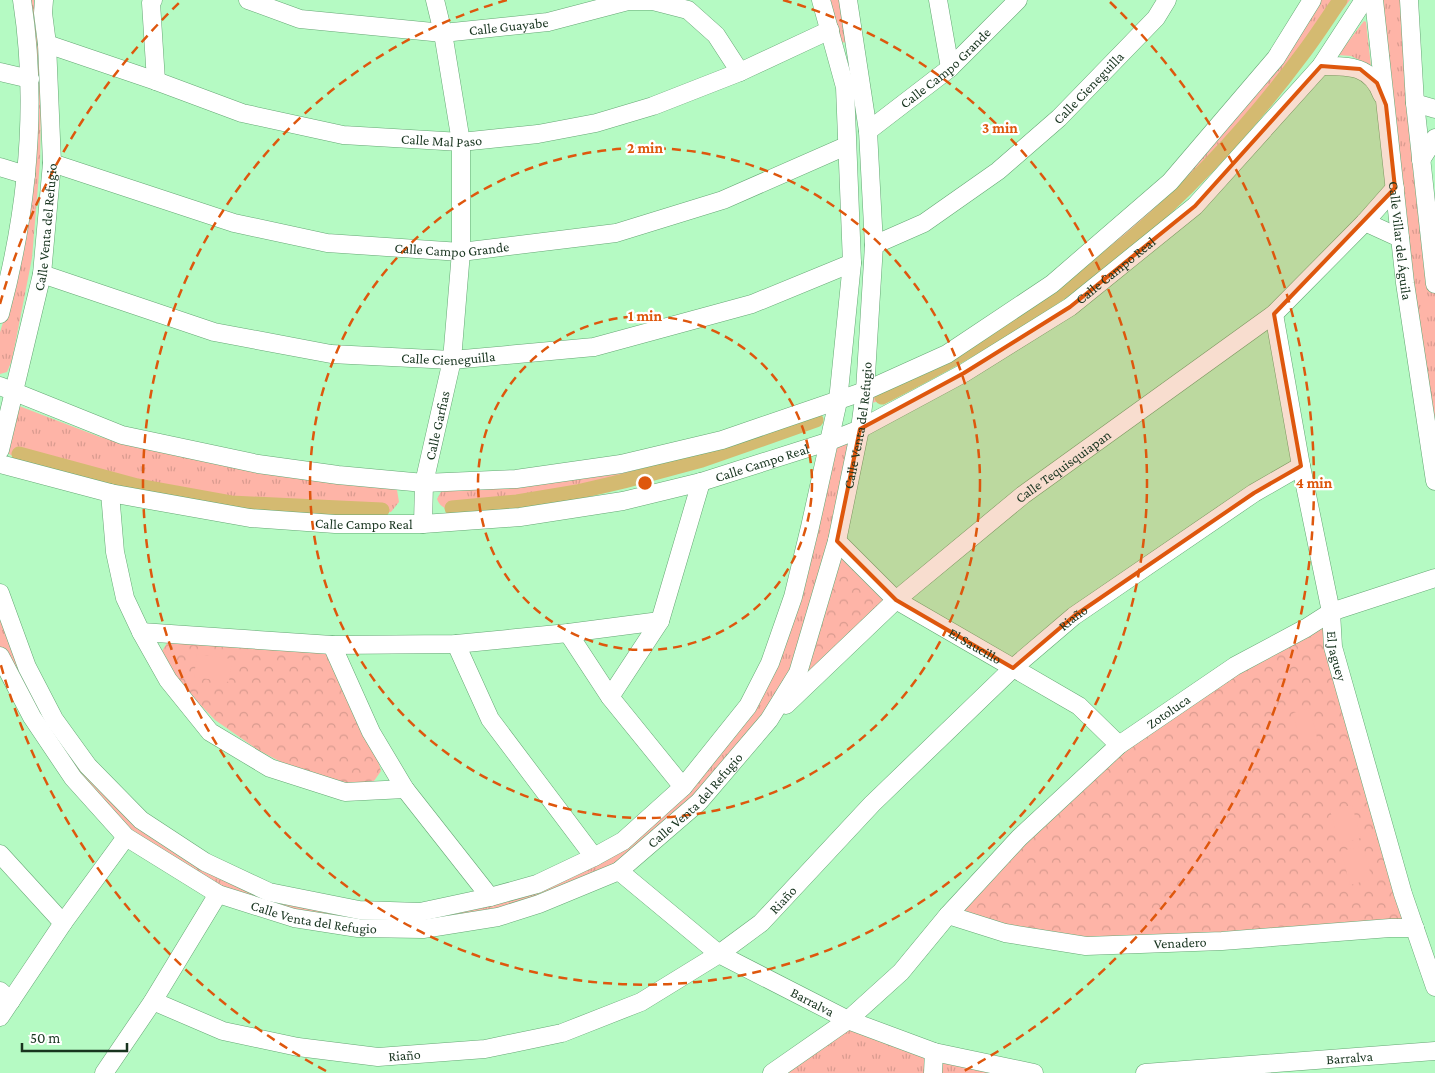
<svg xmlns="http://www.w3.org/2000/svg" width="1435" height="1073" viewBox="0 0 1435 1073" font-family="'Crimson Pro',serif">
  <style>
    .grass { fill: url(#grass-tufts) }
    .park { fill: url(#park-crowns) }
    .pitch { fill: #feb4a7 }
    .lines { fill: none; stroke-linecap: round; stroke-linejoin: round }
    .canal { stroke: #d4ba71; stroke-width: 15 }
    .minor-casing { stroke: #65a774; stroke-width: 19 }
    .minor { stroke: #fff; stroke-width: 18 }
    .marked { fill: #de570d; fill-opacity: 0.2; stroke: #de570d; stroke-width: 4; stroke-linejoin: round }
    .ring { fill: none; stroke: #de570d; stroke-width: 2.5; stroke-dasharray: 9 6 }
    .labels { text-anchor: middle; stroke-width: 4.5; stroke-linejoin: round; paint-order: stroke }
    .street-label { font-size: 14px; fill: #18341f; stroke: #fff }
    .centre { fill: #de570d; stroke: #fff; stroke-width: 2.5 }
    .ring-label { font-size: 15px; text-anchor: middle; font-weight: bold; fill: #de570d; stroke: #fff; stroke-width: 4.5; stroke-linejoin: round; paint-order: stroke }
  </style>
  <defs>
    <pattern id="grass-tufts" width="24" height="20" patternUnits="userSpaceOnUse" patternTransform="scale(1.25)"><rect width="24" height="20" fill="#feb4a7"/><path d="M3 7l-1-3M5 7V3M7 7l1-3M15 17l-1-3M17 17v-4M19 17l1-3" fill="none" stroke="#d99b8f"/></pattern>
    <pattern id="park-crowns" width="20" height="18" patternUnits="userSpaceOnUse" patternTransform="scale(1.25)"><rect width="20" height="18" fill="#feb4a7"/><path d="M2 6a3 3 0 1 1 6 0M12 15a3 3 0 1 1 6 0" fill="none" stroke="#d99b8f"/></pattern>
  </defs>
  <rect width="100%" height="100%" fill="#b5fac3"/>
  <path class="grass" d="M26 0H34V8L39 51 41 104 40 162 32 258 12 360 7 372 0 374V332L16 281Z
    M826 0H840L848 43 841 42 836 20Z
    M1320 0H1350L1245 136 1203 180 1112 259 1004 332 903 391 883 400 872 403 869 399 947 358 1137 215Z
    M1374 0H1409L1435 284V481Z
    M1364 21 1366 22 1371 66 1351 56 1338 55Z
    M19 406 100 437 123 442 386 484 397 490 399 502 391 512 378 513 231 505 19 460 6 452Z
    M817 414 820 418 816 425C709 461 602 500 489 508 473 509 444 518 437 499L443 488 553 480Z
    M860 429 837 541 896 600 619 871 498 917 358 928 218 894 126 837 73 778 0 656V593L54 719 141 820 269 892 420 912 594 857 683 787 770 663 830 441Z
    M848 1020 1034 1073H772Z"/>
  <path class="park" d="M842 558 882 600 808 671Z
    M1331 612 1415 928 1086 946 948 915 1119 745Z
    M169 640 329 652 375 749 381 771 374 781 362 785 340 782 283 763 258 750 215 720 186 690 164 662 162 651Z"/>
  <path class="pitch" d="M197 654 232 659 229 682 194 677Z
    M1310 708 1318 742 1301 746 1293 713Z
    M1352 805 1361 838 1339 844 1330 810Z
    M1363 846 1372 879 1350 885 1341 851Z"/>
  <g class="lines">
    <path class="canal" d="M882 397C960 357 1034 315 1104 261 1177 204 1246 130 1301 56 1315 38 1327 19 1340 0
      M19 454 137 486 231 503 382 510
      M452 508 517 502 577 492 624 481 702 460 816 420"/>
    <g class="minor-casing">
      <g id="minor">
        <path d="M153 0 151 3 156 81"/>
        <path id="s1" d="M248 0 300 19 443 33 548 22 628 1H653L688 10 716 35 740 72"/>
        <path d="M938 0 950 68"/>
        <path id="s2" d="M1374 0 1405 283 1435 481"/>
        <path d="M1409 0 1415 103 1435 284"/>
        <path id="s3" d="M47 44 156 81 242 113 343 135 461 142 538 134 596 123 653 106 740 72 830 30"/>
        <path d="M1321 66C1349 66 1371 65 1382 95"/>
        <path d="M0 72 30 79"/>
        <path d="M1415 103 1435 109"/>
        <path id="s4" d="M868 131 950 68 1018 0"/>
        <path d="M1421 160 1435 138"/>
        <path id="s5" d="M52 163 234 223 327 243 461 252 616 233 723 200 846 146"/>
        <path d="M0 167 26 175"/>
        <path d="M1365 222 1400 238"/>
        <path id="s6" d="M874 245 924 223 998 171 1059 118 1156 18 1167 0"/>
        <path id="s7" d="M42 274 214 332 331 354 452 360 594 347 752 304 852 263"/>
        <path d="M0 314C27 213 38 104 22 0"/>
        <path id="s8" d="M1274 314 1301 466 1331 612 1333 647 1403 894 1435 987"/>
        <path d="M0 386 122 435 258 464 338 475 424 483 516 479 621 464 722 440 865 391 947 354 1052 284 1170 182 1276 58 1312 0"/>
        <path id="s9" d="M0 450 42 274 52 163 47 44 43 13 44 0"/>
        <path id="s10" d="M0 464 110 493 250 518 335 524H423L520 517 623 501 701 482 830 441 860 429 964 373 1070 307 1195 206 1321 66 1364 0"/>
        <path d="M110 493 115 552 125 598 141 632 168 680 210 732 270 768 345 792 405 789"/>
        <path id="s11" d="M423 524 424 483 452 360 461 252V142L443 33 435 0"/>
        <path id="s12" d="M837 541 896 600 1079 706 1119 745"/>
        <path d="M0 593 27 667 54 719 88 766 141 820 205 862 269 892 359 910 420 912 490 897 537 884 594 857 623 841 683 787 748 706 770 663 793 597 810 527 838 401 852 263 845 87 821 0"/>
        <path d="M141 632 332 645 456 644 568 633 660 621"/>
        <path d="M568 633 610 697 683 787"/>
        <path d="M456 644 490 719 594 857"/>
        <path d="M332 645 371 732 405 789 490 897"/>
        <path id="s13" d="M0 656 32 717 73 778 126 837 218 894 294 918 358 928 423 929 498 917 539 904 619 871 699 802 769 720 798 673 837 541 860 429 865 391 874 245 868 131 848 0"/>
        <path d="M610 697 660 621 701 482"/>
        <path id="s14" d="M786 705 896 600 1023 495 1274 314 1365 222 1395 188"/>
        <path d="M0 854 63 923"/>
        <path id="s15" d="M619 871 719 954 848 1020 934 1052 1034 1073"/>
        <path id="s16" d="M948 915 1005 933 1086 946 1222 941 1390 928H1415"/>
        <path d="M0 991 11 1001"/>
        <path id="s17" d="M153 1001 223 1031 298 1047 378 1057 485 1049 562 1033 641 1002 719 954 761 923 872 804 1013 668 1074 616 1254 493 1301 466"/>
        <path d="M0 1017 63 923 126 837"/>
        <path d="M104 1073 153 1001 218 894"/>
        <path id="s18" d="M772 1073 848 1020 901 972 948 915 1019 838 1119 745 1235 666 1306 628 1331 612 1435 578"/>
        <path d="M933 1073 934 1052"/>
        <path id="s19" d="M1145 1073 1435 1051"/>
      </g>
    </g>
    <use href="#minor" class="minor"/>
  </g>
  <path class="marked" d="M1321 66 1360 69 1377 83 1386 105 1395 188 1274 314 1301 466 1254 493 1074 616 1013 668 896 600 837 541 860 429 964 373 1070 307 1195 206Z"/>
  <g class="ring">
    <circle cx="645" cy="483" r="167"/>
    <circle cx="645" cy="483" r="335"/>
    <path d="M783 0A502 502 0 1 1 507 0"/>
    <path d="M326 1071A669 669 0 0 1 0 662M0 304A669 669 0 0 1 180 2M1110 2A669 669 0 0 1 964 1071"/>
  </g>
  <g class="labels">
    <g class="street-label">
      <text dy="5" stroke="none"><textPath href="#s1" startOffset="265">Calle Guayabe</textPath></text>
      <text dy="5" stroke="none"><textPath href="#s4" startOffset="100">Calle Campo Grande</textPath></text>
      <text dy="5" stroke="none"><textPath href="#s6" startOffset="268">Calle Cieneguilla</textPath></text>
      <text dy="5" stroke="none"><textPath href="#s3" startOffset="409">Calle Mal Paso</textPath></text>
      <text dy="5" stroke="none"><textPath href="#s9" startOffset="228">Calle Venta del Refugio</textPath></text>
      <text dy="5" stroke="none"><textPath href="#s2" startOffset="242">Calle Villar del Águila</textPath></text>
      <text dy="5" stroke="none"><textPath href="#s5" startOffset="412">Calle Campo Grande</textPath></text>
      <text dy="5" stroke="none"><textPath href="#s10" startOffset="1180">Calle Campo Real</textPath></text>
      <text dy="5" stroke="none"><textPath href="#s7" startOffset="418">Calle Cieneguilla</textPath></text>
      <text dy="5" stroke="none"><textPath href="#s11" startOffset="100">Calle Garfias</textPath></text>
      <text dy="5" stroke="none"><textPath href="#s13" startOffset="1269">Calle Venta del Refugio</textPath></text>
      <text dy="5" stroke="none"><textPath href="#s10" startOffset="775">Calle Campo Real</textPath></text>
      <text dy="5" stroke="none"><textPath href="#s14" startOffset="366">Calle Tequisquiapan</textPath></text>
      <text dy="5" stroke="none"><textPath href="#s10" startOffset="370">Calle Campo Real</textPath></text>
      <text dy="5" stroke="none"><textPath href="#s17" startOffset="1085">Riaño</textPath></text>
      <text dy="5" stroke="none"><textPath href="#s12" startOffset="175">El Saucillo</textPath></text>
      <text dy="5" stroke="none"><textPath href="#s8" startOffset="348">El Jaguey</textPath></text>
      <text dy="5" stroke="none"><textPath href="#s18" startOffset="539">Zotoluca</textPath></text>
      <text dy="5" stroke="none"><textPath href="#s13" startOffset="849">Calle Venta del Refugio</textPath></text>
      <text dy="5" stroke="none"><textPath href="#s17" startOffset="680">Riaño</textPath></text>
      <text dy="5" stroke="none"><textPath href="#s13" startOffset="429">Calle Venta del Refugio</textPath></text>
      <text dy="5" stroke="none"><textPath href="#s16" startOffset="236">Venadero</textPath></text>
      <text dy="5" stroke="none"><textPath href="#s15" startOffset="235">Barralva</textPath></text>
      <text dy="5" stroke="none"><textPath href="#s17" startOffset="260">Riaño</textPath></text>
      <text dy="5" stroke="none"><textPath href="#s19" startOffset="205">Barralva</textPath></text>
    </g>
  </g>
  <circle cx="645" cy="483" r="8" class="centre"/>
  <g class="ring-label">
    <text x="1000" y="133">3 min</text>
    <text x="645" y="153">2 min</text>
    <text x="645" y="321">1 min</text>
    <text x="1314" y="488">4 min</text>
  </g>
  <path d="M22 1043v8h105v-8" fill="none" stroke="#18341f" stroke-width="2.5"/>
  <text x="30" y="1043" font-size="15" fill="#18341f" stroke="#ffffff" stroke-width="4" paint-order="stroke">50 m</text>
</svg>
